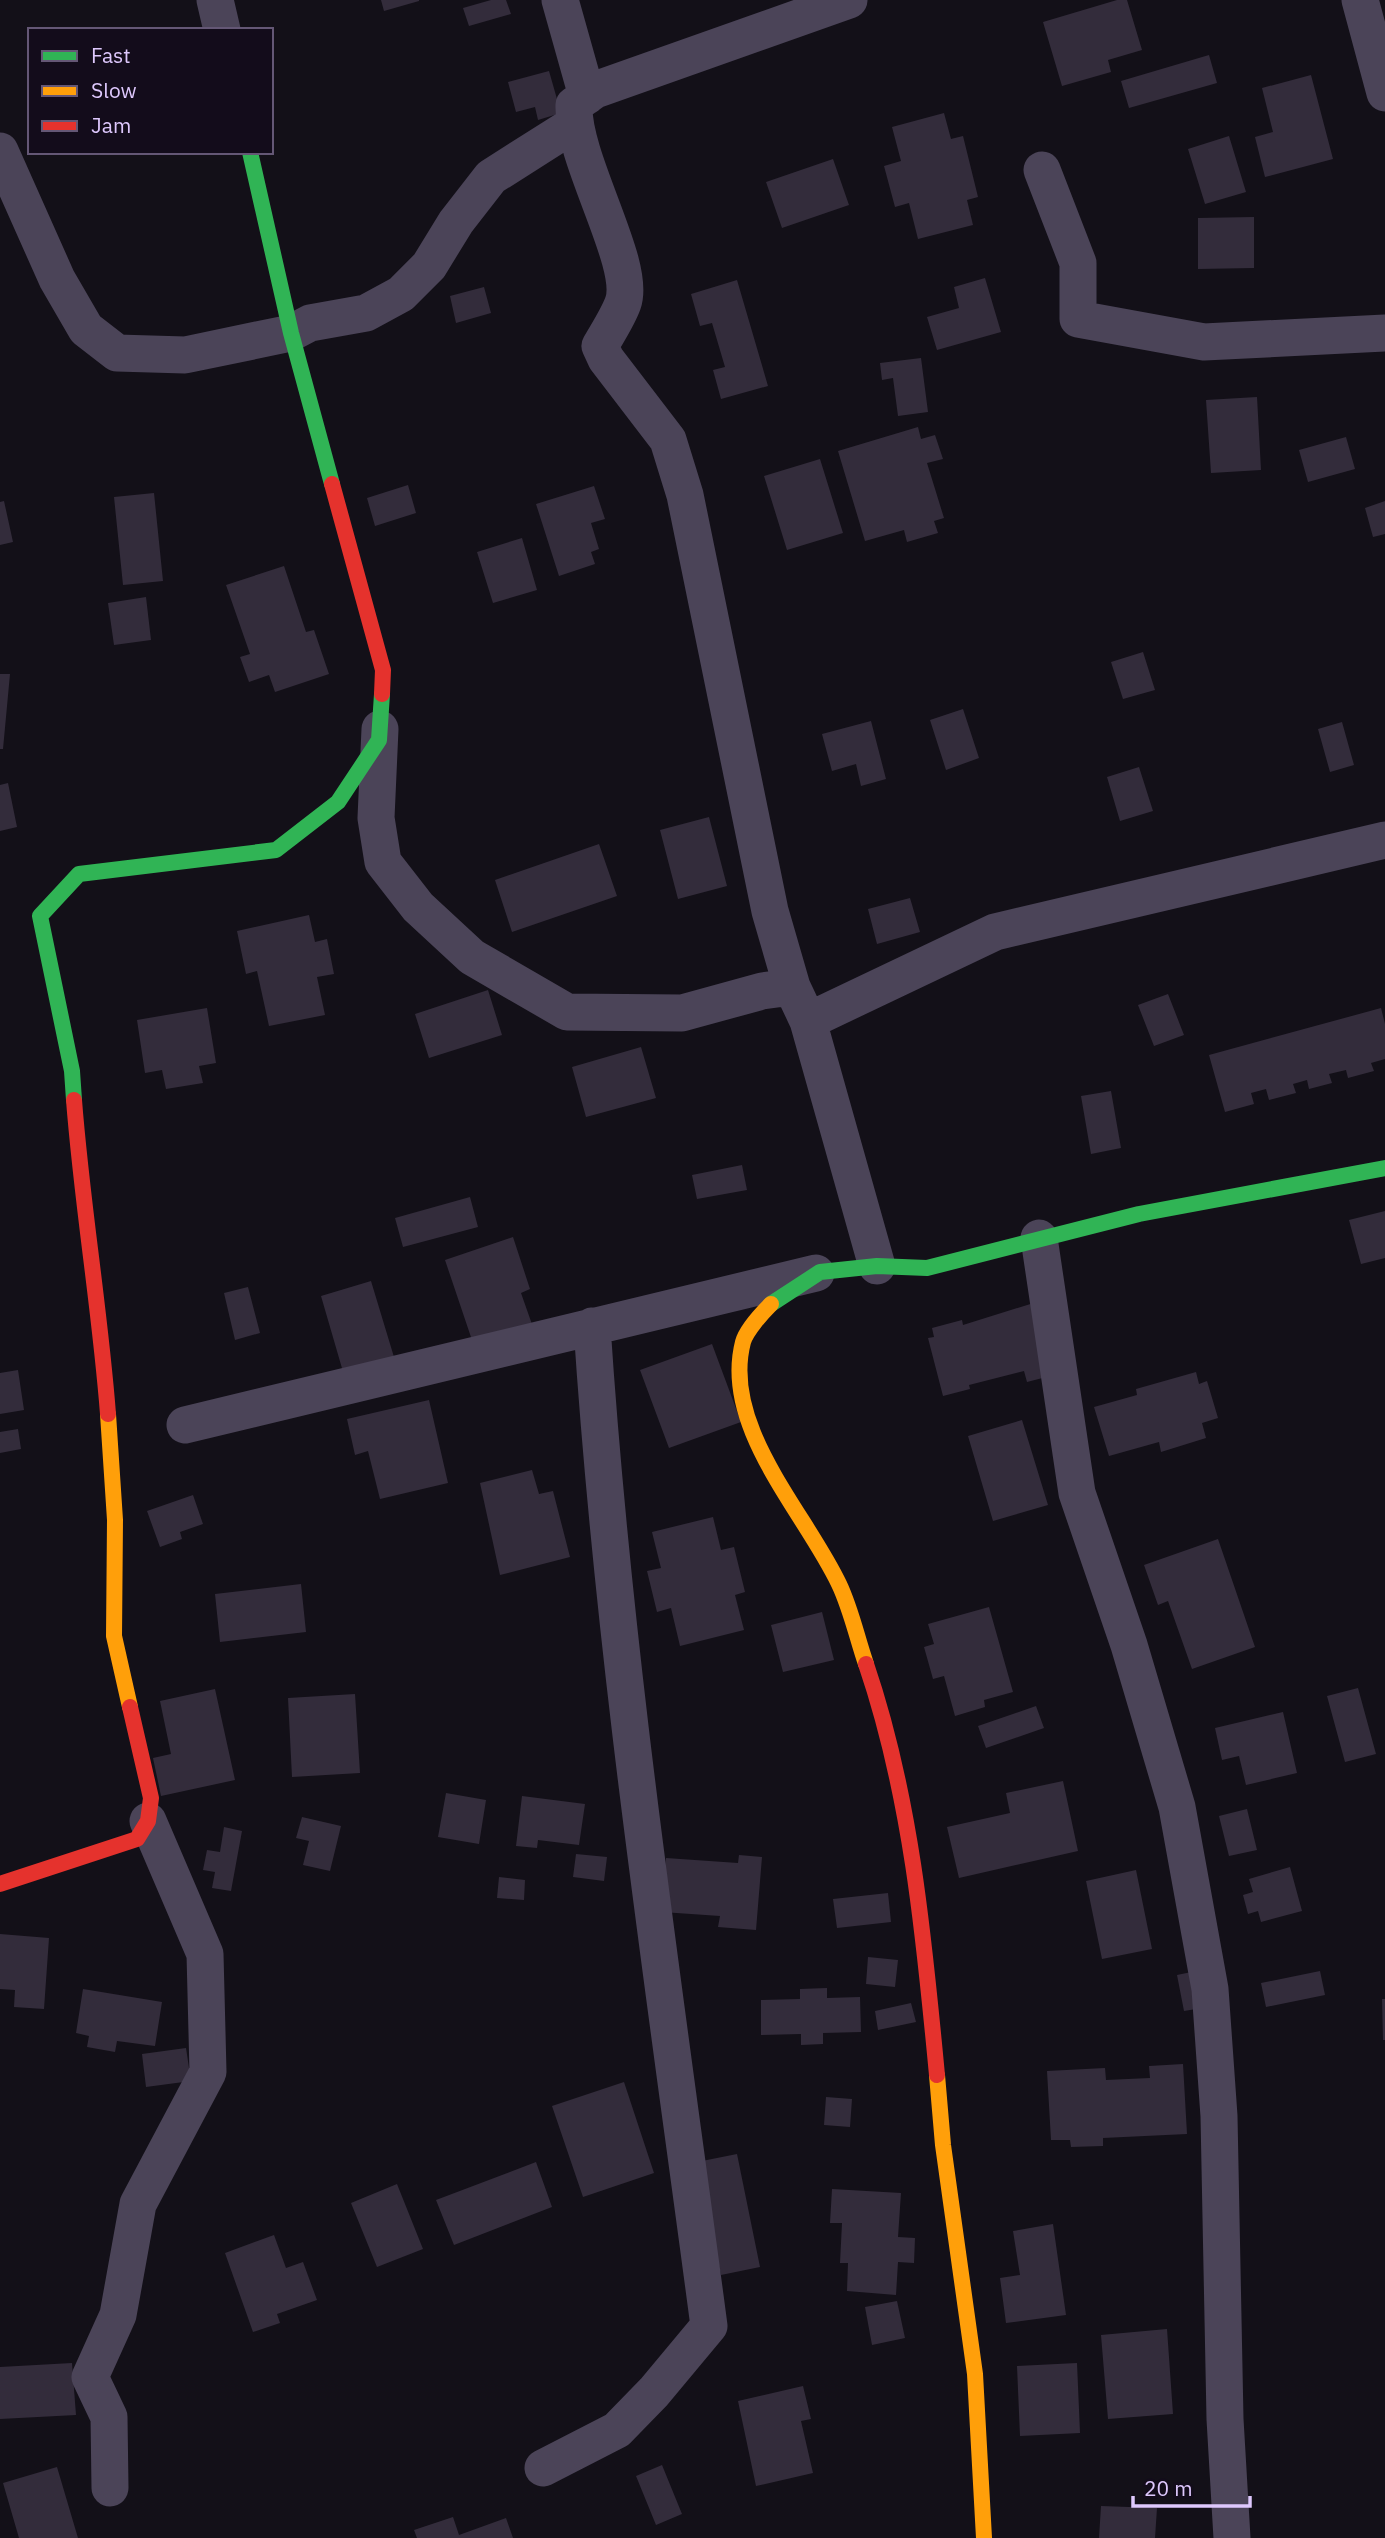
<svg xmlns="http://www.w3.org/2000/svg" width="1385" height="2538" viewBox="0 0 1385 2538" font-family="'IBM Plex Sans',sans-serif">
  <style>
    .building { fill: #332c3b }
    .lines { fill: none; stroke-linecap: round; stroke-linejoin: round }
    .street { stroke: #4b4458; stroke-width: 37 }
    .fast { stroke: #30b455; stroke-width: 16 }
    .slow { stroke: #ff9f0a; stroke-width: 16 }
    .jam { stroke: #e5322d; stroke-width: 16 }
  </style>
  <rect width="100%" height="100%" fill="#131018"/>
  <path class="building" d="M381 0H419V1L384 11Z
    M491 0H506L511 14 469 26 463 8Z
    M1117 0H1127L1142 50 1108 60 1111 72 1062 86 1043 22Z
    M1209 55 1217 83 1129 108 1121 81Z
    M549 71 561 113 538 120 535 107 516 112 508 82Z
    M1311 75 1333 159 1265 177 1255 137 1273 132 1262 88Z
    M944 113 951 139 963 136 978 197 967 200 973 225 918 239 909 203 895 207 884 166 901 161 892 127Z
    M1229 136 1246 192 1205 204 1188 149Z
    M833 159 849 205 782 228 766 182Z
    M1254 217V268L1198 269V218Z
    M985 278 1001 332 937 350 927 317 959 308 954 287Z
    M737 280 768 386 721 399 713 370 725 367 712 323 700 326 691 294Z
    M484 287 491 313 456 323 450 296Z
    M921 358 928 412 898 416 893 378 882 380 880 363Z
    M1257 397 1261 470 1211 473 1206 400Z
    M918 427 921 439 935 435 943 459 927 463 944 518 934 521 938 533 907 542 904 530 865 541 838 451Z
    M1346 437 1355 469 1308 482 1299 450Z
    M820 459 843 533 787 550 764 476Z
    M408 485 416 513 375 526 367 498Z
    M594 486 605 519 591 523 599 549 591 552 595 564 559 576 536 504Z
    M154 493 163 581 123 585 114 497Z
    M4 501 13 542 0 545V502Z
    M1385 501V534L1373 537 1365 508Z
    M522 538 537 590 493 603 477 552Z
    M284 566 306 632 314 630 329 674 275 692 269 675 249 682 240 657 250 654 226 585Z
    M146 597 151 640 114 645 108 603Z
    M1143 652 1155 690 1123 699 1111 662Z
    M0 674H10L3 749H0Z
    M963 709 979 758 946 770 930 720Z
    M871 721 886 779 861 786 856 764 832 771 822 734Z
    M1342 722 1354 765 1330 772 1318 729Z
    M1139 767 1153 811 1120 821 1107 777Z
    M8 783 17 827 0 831V785Z
    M709 817 727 886 678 899 660 830Z
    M599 844 617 896 512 932 495 880Z
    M910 898 920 932 877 944 868 909Z
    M309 915 315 942 327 939 334 974 317 977 325 1015 269 1026 257 971 246 974 237 931Z
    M488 990 502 1035 429 1058 415 1014Z
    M1168 994 1184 1035 1154 1046 1138 1005Z
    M207 1008 216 1063 199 1066 203 1083 166 1089 162 1070 145 1073 137 1020Z
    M1381 1008 1385 1024V1059L1371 1063 1374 1071 1348 1078 1346 1070 1329 1074 1332 1083 1309 1089 1307 1080 1293 1084 1296 1093 1269 1100 1266 1089 1251 1093 1254 1104 1225 1112 1209 1055Z
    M641 1047 656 1098 586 1117 572 1067Z
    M1111 1091 1121 1148 1091 1154 1081 1096Z
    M742 1165 747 1190 697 1199 692 1175Z
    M470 1197 478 1227 403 1247 395 1218Z
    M1385 1211V1258L1361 1264 1349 1220Z
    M513 1237 530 1289 521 1293 534 1330 475 1349 445 1260Z
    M371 1281 397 1367 346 1382 321 1296Z
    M248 1287 260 1333 235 1340 224 1293Z
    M1040 1301 1058 1374 1027 1382 1024 1371 969 1385 970 1389 943 1396 928 1338 934 1337 932 1328 962 1320 963 1325Z
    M712 1344 741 1422 669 1448 640 1370Z
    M18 1370 24 1410 0 1414V1373Z
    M1196 1372 1199 1384 1207 1381 1218 1418 1202 1423 1206 1438 1161 1452 1159 1442 1109 1456 1094 1407 1137 1395 1136 1389Z
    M429 1400 448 1483 380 1499 368 1451 355 1455 347 1419Z
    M1022 1420 1048 1505 993 1521 968 1436Z
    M18 1429 21 1449 0 1453V1432Z
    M532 1470 539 1494 553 1491 570 1557 500 1575 480 1483Z
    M193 1495 203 1524 180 1532 182 1539 160 1547 147 1511Z
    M713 1517 721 1550 734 1547 745 1592 735 1595 744 1630 680 1646 671 1608 657 1612 647 1571 661 1568 652 1532Z
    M1218 1539 1255 1647 1192 1669 1168 1601 1158 1605 1144 1565Z
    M301 1584 306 1632 220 1642 215 1594Z
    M989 1607 1013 1692 984 1700 985 1707 955 1716 944 1676 933 1679 924 1647 934 1644 928 1624Z
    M822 1612 834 1660 783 1672 771 1625Z
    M1358 1688 1376 1754 1345 1762 1327 1696Z
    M215 1689 235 1780 161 1796 153 1758 171 1754 160 1701Z
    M355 1694 360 1773 292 1777 288 1698Z
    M1036 1706 1044 1728 986 1748 978 1726Z
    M1283 1712 1297 1773 1246 1785 1239 1756 1222 1760 1215 1728Z
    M1063 1781 1078 1851 959 1878 947 1827 1010 1813 1006 1793Z
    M446 1793 486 1800 479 1844 438 1837Z
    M522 1796 585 1804 579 1845 538 1840 537 1848 516 1846Z
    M1247 1809 1257 1850 1229 1856 1219 1816Z
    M302 1817 341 1826 330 1871 303 1865 309 1841 296 1838Z
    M224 1827 242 1831 231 1891 212 1888 215 1872 203 1870 207 1850 220 1852Z
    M576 1854 607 1857 604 1881 573 1877Z
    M739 1855 762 1857 756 1930 718 1927 720 1916 662 1912 666 1858 738 1863Z
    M1290 1867 1302 1911 1261 1922 1258 1911 1248 1914 1243 1895 1253 1892 1249 1879Z
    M1136 1870 1152 1949 1102 1959 1086 1881Z
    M499 1877 525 1880 524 1900 497 1898Z
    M888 1893 891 1922 837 1928 833 1899Z
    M0 1934 49 1938 44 2009 14 2007 15 1990 0 1989Z
    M868 1957 898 1960 895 1987 866 1984Z
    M1201 1970 1208 2007 1184 2011 1177 1975Z
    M1320 1971 1325 1995 1266 2007 1261 1983Z
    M827 1988V1998L860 1997 861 2032 823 2033V2044L801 2045V2034L761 2035V2000L800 1999V1989Z
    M83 1989 162 2002 155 2046 117 2041 115 2052 87 2047 89 2036 76 2033Z
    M1382 1999H1385V2040H1383Z
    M911 2003 916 2022 878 2030 875 2011Z
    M186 2048 191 2081 146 2087 142 2054Z
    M1183 2064 1187 2134 1103 2138V2146L1071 2147 1070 2140H1051L1047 2071 1105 2068 1106 2080 1150 2078 1149 2066Z
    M624 2082 654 2173 583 2197 552 2106Z
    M826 2097 852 2099 850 2127 824 2125Z
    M737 2154 760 2267 721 2275 697 2162Z
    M536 2162 552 2207 454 2245 436 2200Z
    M397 2184 423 2249 377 2267 351 2203Z
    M832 2189 901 2193 898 2237 915 2238 914 2263 898 2262 896 2295 847 2291 848 2263H840L842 2223H830Z
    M1053 2224 1066 2315 1006 2323 1000 2278 1020 2275 1013 2231Z
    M274 2235 286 2268 303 2262 317 2300 277 2314 280 2323 253 2332 225 2253Z
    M897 2301 905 2338 872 2345 865 2307Z
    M1167 2329 1173 2414 1108 2419 1101 2335Z
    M72 2363 76 2415 0 2419V2367Z
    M1077 2363 1080 2433 1020 2436 1017 2366Z
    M803 2386 811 2419 801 2421 813 2473 756 2486 738 2401Z
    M662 2465 682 2514 656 2525 636 2476Z
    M57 2467 78 2538H19L3 2483Z
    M1101 2506 1157 2508 1155 2538H1099Z
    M453 2517 459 2535 506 2518 513 2538H417L414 2530Z"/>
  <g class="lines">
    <path class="street" d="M215 0 222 30
      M560 0 587 96
      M1360 0 1385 93
      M0 151 57 279 86 329 117 353 185 355 291 333 310 323 366 313 401 294 429 266 456 222 491 177 573 125
      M1042 170 1078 263V319L1204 342 1385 333
      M380 729 376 818 383 862 418 907 472 957 567 1012 682 1013 762 991 792 987 808 1021 877 1266
      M792 987 770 911 685 495 668 440 606 359 600 346C608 332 618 317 623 303 637 264 572 160 574 105L595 90 849 0
      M808 1021 995 932 1385 840
      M1039 1238 1077 1493 1129 1645 1177 1807 1210 1989 1219 2116 1225 2419 1232 2538
      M185 1425 816 1273
      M543 2468 617 2430 654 2392 709 2326C665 1993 614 1661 592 1326
      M110 2488 109 2417 90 2377 118 2315 138 2204 208 2072 205 1954 148 1821"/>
    <path class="fast" d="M250 152 291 333 332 484
      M74 1100 72 1071 40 916 79 874 276 850 338 802 379 740 382 694
      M771 1304 820 1272 877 1266 927 1268 1139 1214 1385 1168"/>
    <path class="slow" d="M771 1304C762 1313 746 1331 743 1342 721 1427 805 1512 839 1584 851 1609 857 1638 866 1664
      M108 1414 115 1520 114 1636 130 1707
      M937 2075 943 2145 975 2374 984 2538"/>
    <path class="jam" d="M332 484 383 670 382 694
      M74 1100C82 1205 100 1309 108 1414
      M866 1664C911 1796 924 1937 937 2075
      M0 1884 137 1839 148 1821 151 1798 130 1707"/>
  </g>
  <rect x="28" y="28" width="245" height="126" fill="#130c1b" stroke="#645775" stroke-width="2"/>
  <rect x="42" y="51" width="35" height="10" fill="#30b455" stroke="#645775" stroke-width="2"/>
  <text x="91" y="63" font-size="21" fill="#dec8fd">Fast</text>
  <rect x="42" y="86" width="35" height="10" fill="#ff9f0a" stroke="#645775" stroke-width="2"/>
  <text x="91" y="98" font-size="21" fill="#dec8fd">Slow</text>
  <rect x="42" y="121" width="35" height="10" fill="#e5322d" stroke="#645775" stroke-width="2"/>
  <text x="91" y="133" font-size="21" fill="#dec8fd">Jam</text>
  <path d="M1133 2496v10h117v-10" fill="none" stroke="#dec8fd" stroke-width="3.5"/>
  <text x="1144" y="2496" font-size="21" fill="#dec8fd" stroke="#130c1b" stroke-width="5" paint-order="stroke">20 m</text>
</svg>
